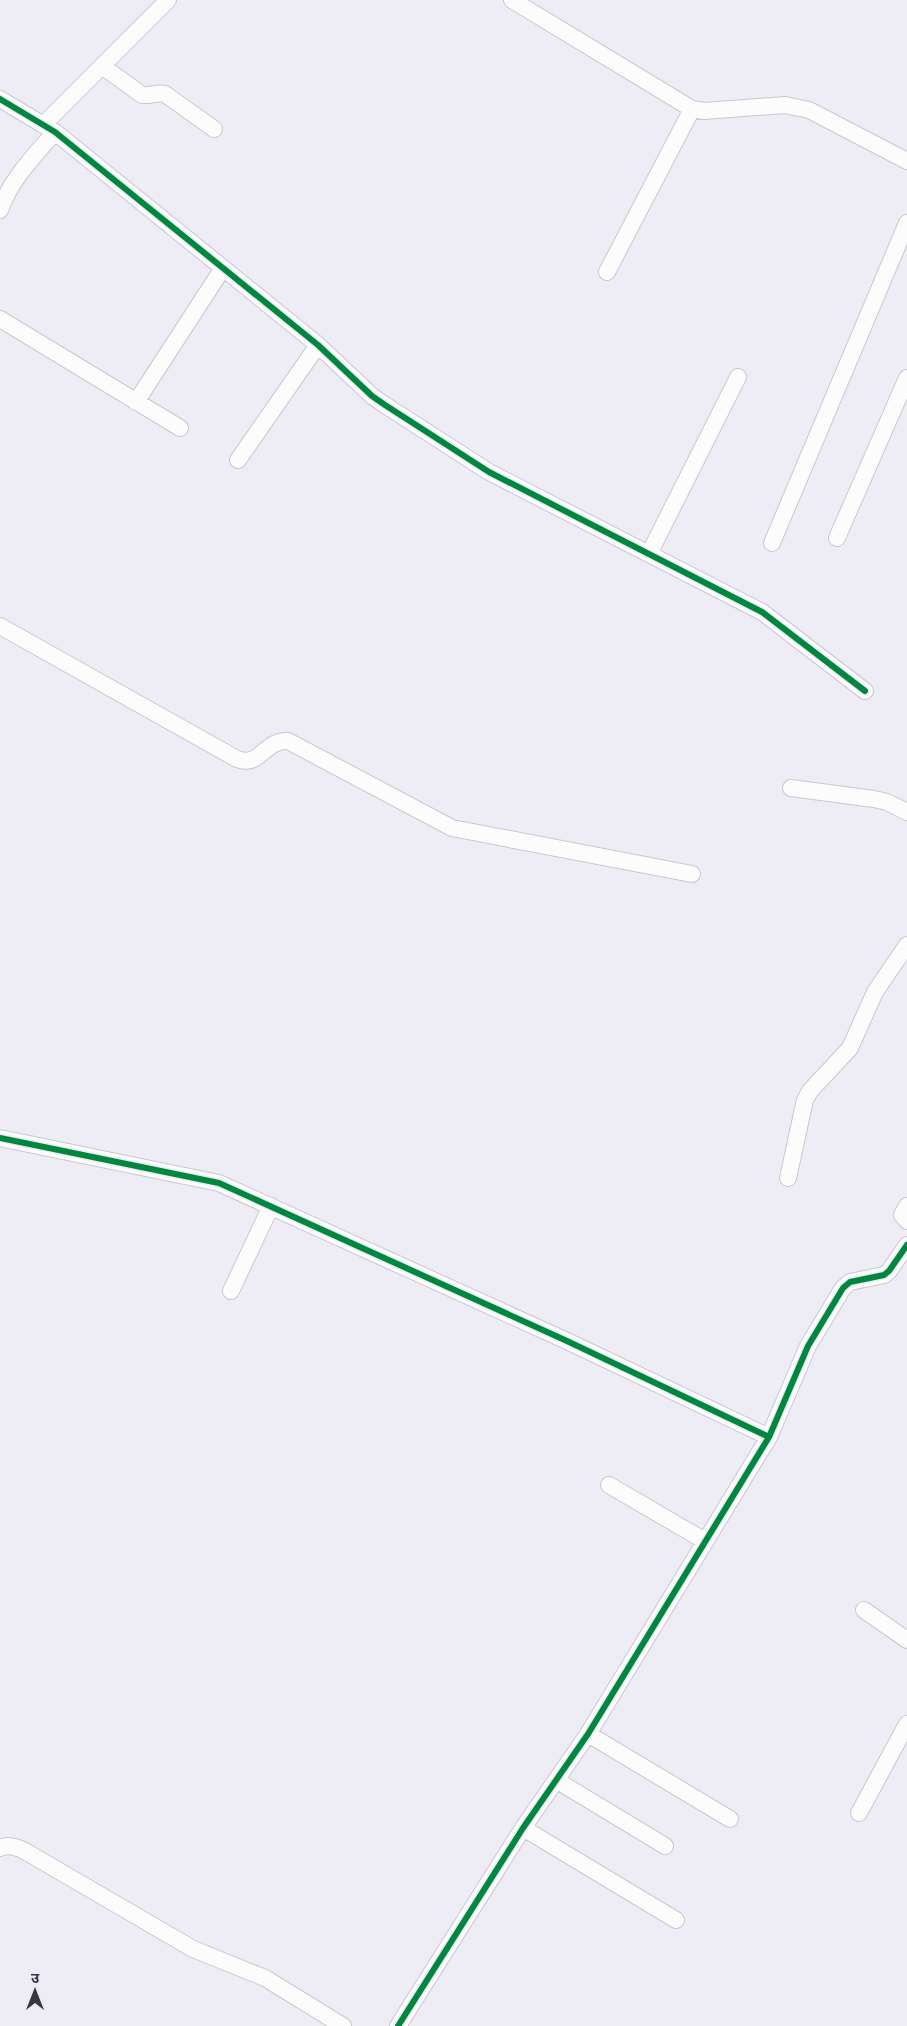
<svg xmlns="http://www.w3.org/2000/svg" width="907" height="2026" viewBox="0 0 907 2026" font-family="'Playfair Display','Noto Sans Devanagari',serif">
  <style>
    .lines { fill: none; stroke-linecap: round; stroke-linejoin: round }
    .minor-casing { stroke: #cac8cf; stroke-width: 18 }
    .minor { stroke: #fcfcfd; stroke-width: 16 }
    .cycleway-casing { stroke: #ece9f7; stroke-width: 9 }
    .cycleway { stroke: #00873e; stroke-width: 6 }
  </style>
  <rect width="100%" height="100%" fill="#eeecf4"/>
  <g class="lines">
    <g class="minor-casing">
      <path id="minor" d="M512 0 692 109 704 111 785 105 809 110 907 161
        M102 66 142 95C150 96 157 92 165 94L214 129
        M0 99 55 132 318 345 372 396 385 405 489 472 762 612 865 691
        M43 125 168 0
        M0 210C11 179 34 156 55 132
        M607 272 692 109
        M0 319 180 428
        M136 402 223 268
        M238 460 318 345
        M837 538 907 378
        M772 543 907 223
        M649 554 738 377
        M0 626 237 759C261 768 263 740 288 741L452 828 692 874
        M791 788 874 799 887 802 907 812
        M0 1138 219 1183 567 1341 769 1437
        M788 1178 805 1100 810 1091 850 1048 875 992 907 945
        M907 1206 902 1215 907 1221
        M231 1291 271 1206
        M609 1485 705 1541
        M864 1610 907 1640
        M588 1734 730 1819
        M556 1780 665 1846
        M859 1813 907 1724
        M523 1828 676 1920
        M0 1848C8 1844 16 1847 23 1850L193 1949 265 1978 343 2026
        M398 2026 523 1828 588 1734 769 1437 808 1346 843 1288 850 1282 884 1275 889 1271 907 1245"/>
    </g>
    <use href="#minor" class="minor"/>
    <g class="cycleway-casing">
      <path id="cycleway" d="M0 99 55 132 318 345 372 396 385 405 489 472 762 612 865 691
        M0 1138 219 1183 567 1341 769 1437
        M398 2026 523 1828 588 1734 769 1437 808 1346 843 1288 850 1282 884 1275 889 1271 907 1245"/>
    </g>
    <use href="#cycleway" class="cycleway"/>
  </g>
  <g transform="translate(35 1991)" stroke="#ece9f7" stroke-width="4" paint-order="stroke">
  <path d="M0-4L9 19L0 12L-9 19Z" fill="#37363c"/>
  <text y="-8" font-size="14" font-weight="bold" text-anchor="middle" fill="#37363c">उ</text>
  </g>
</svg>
